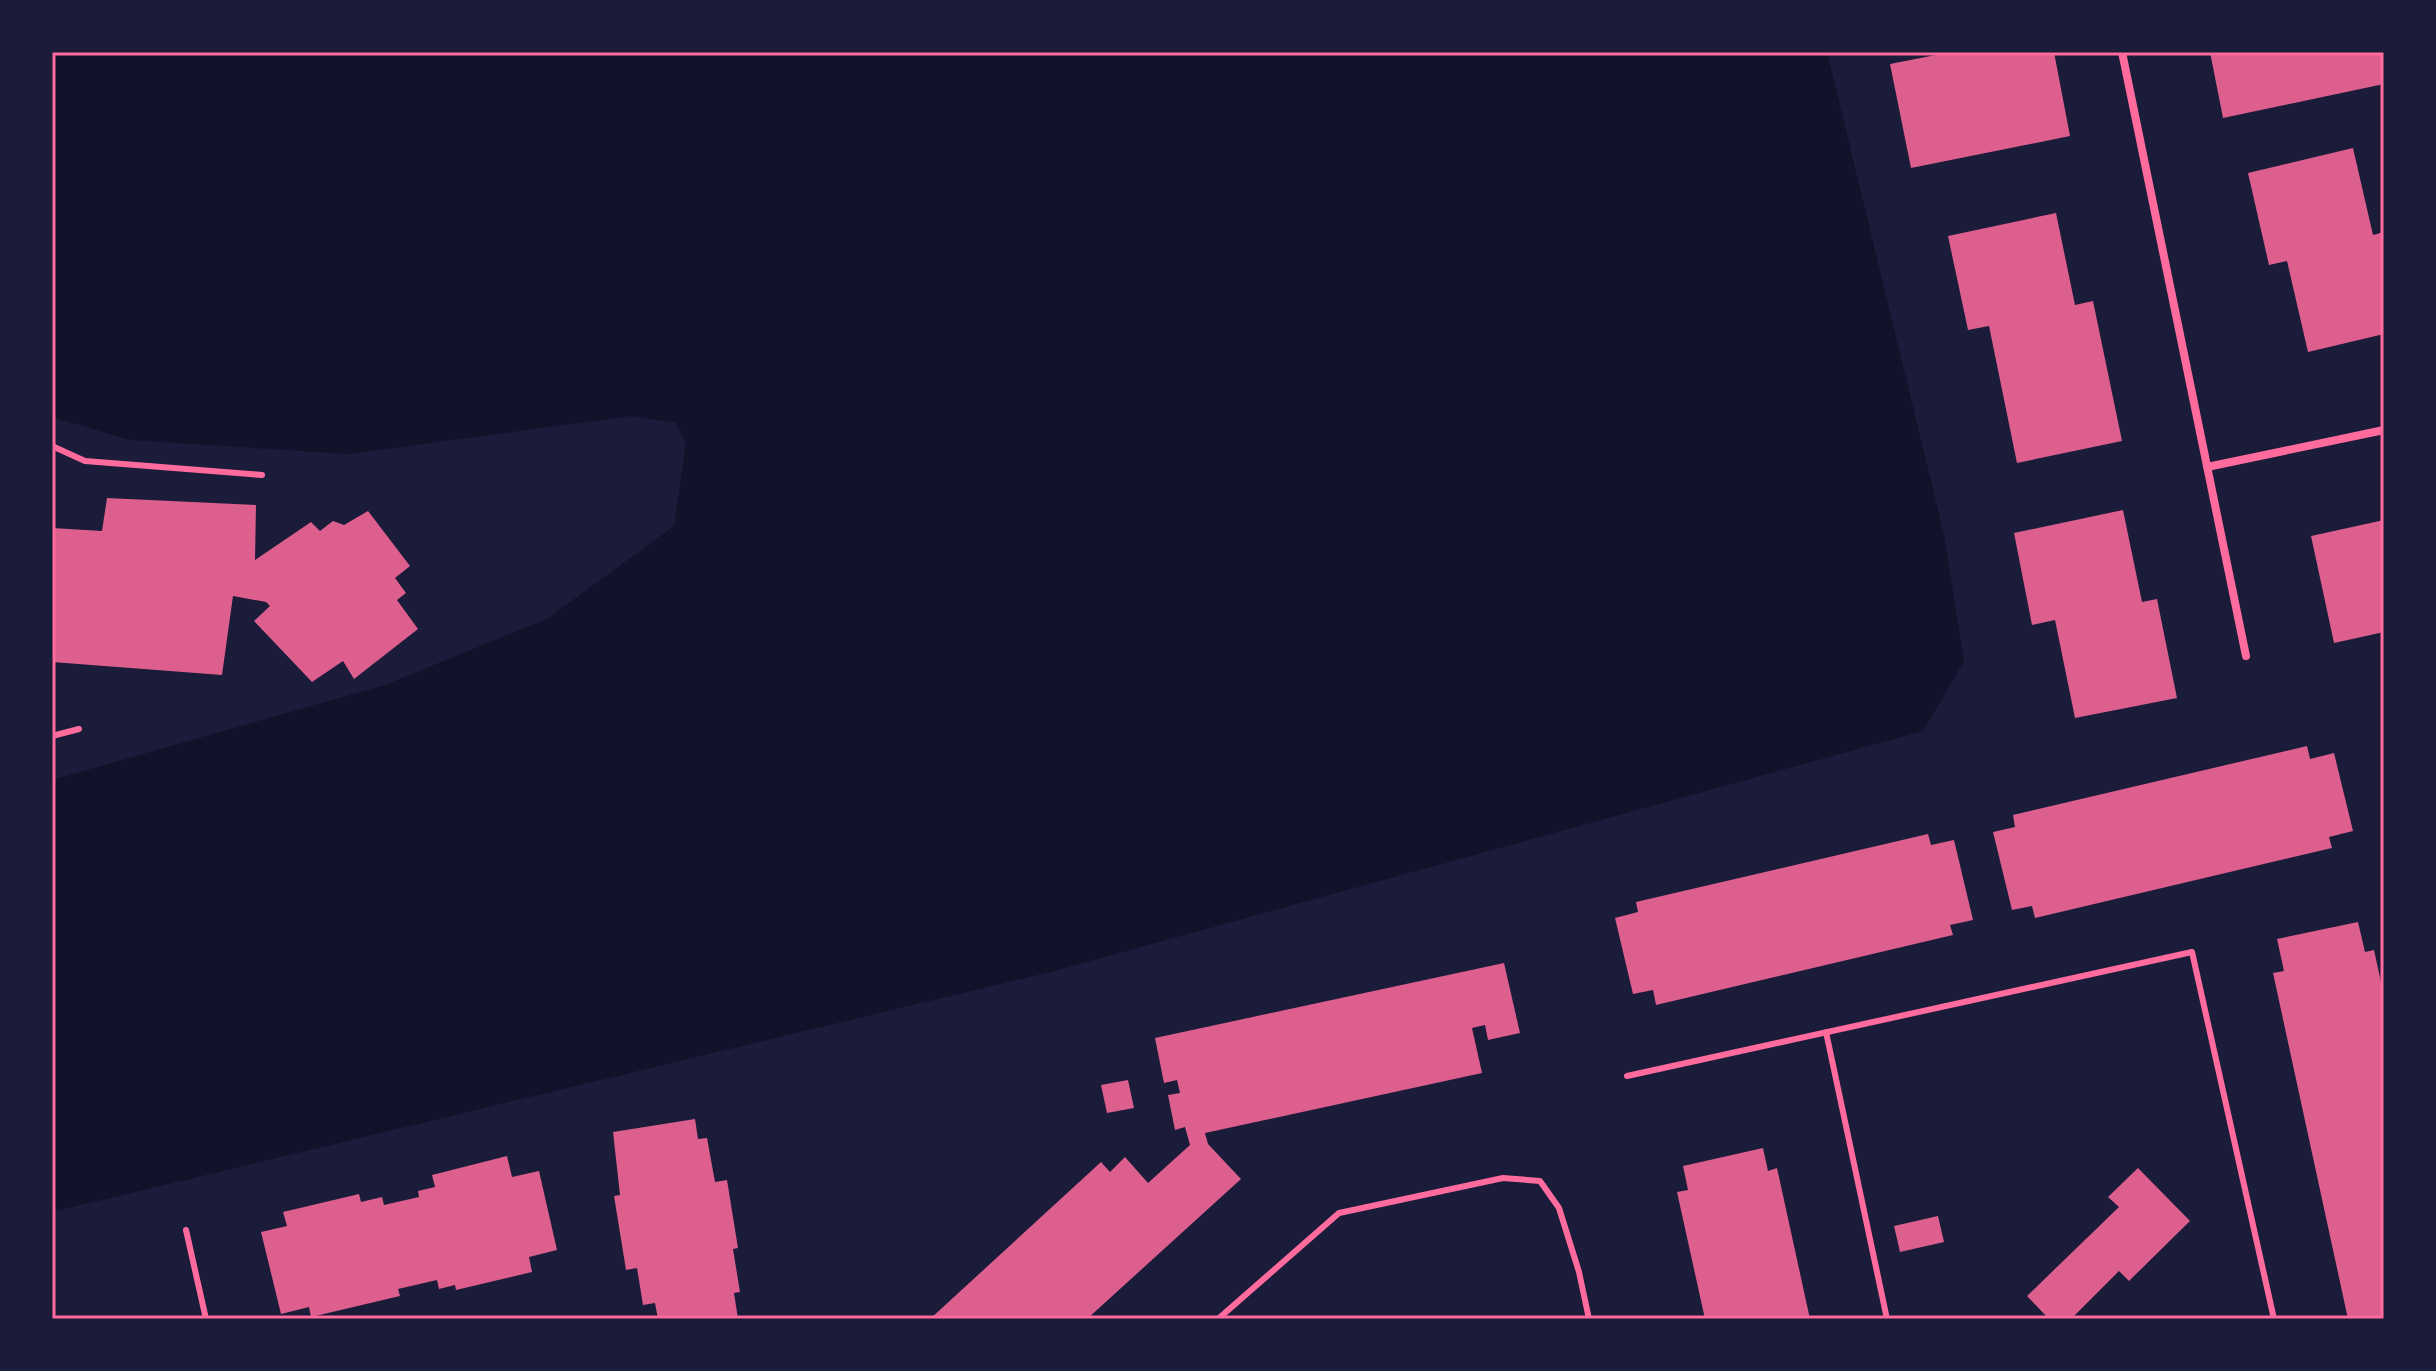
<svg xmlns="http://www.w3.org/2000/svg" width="2436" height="1371" viewBox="0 0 2436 1371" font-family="'Roboto Condensed',sans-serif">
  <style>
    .water { fill: #12122b }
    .building { fill: #dd5f8e }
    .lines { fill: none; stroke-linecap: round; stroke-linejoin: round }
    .service { stroke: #ff6b9d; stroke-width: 6 }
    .minor { stroke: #ff6b9d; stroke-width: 8 }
    .neatline { fill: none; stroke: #ff6b9d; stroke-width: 3 }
  </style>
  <rect width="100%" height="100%" fill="#1b1b3a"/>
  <path class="water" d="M52 52H1827L1944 535 1964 661 1923 731 1054 971 52 1212V780L385 685 547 619 674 526 686 443 676 423 631 416 349 454 130 440 52 417Z"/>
  <path class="building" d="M1951 52H2054L2070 136 1911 168 1890 64Z
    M2210 52H2384V84L2223 118Z
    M2353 148 2373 235 2384 232V334L2308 352 2287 261 2269 265 2248 173Z
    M2056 213 2075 305 2093 301 2122 441 2017 463 1989 326 1968 330 1948 236Z
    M107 498 256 505 255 560 311 522 320 531 333 521 344 525 368 511 410 566 395 578 406 593 397 600 418 629 354 679 343 661 312 682 254 621 270 606 266 602 233 596 222 675 52 662V528L102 531Z
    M2123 510 2142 602 2157 599 2177 698 2075 718 2055 620 2032 625 2014 533Z
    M2384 520V632L2334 643 2311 536Z
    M2307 746 2310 759 2334 753 2353 831 2329 837 2332 848 2035 918 2032 906 2012 910 1993 832 2015 827 2013 815Z
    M1928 834 1931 845 1954 840 1973 920 1950 925 1953 935 1656 1005 1653 990 1633 994 1615 918 1638 912 1636 902Z
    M2358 922 2365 952 2374 950 2384 996V1319H2348L2273 973 2284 971 2277 939Z
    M1504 963 1520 1033 1488 1040 1485 1025 1472 1028 1482 1073 1205 1133 1208 1144 1241 1179 1087 1319H930L1101 1162 1110 1172 1125 1157 1148 1183 1190 1145 1185 1127 1175 1130 1168 1095 1180 1093 1177 1080 1164 1083 1155 1038Z
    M1128 1080 1134 1108 1107 1113 1101 1085Z
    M695 1119 698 1139 707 1138 715 1182 727 1180 738 1248 733 1249 740 1292 734 1293 738 1319H658L655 1303 643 1305 637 1268 626 1270 614 1196 620 1195 613 1132Z
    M1763 1148 1768 1171 1777 1168 1810 1319H1705L1677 1192 1688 1190 1683 1166Z
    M507 1156 512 1177 539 1171 557 1250 529 1257 532 1272 456 1290 455 1285 439 1289 437 1280 398 1289 400 1296 311 1317 309 1307 281 1314 261 1232 287 1226 283 1212 359 1194 361 1202 382 1197 384 1205 419 1197 418 1191 435 1187 432 1175Z
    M2138 1168 2190 1221 2129 1281 2119 1271 2071 1319H2049L2027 1296 2119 1207 2108 1197Z
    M1938 1216 1944 1242 1900 1252 1894 1226Z"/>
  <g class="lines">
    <path class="service" d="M52 446 85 461 262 475
      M52 736 79 729
      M1826 1032 1887 1319
      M1627 1076 2192 952 2274 1319
      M186 1230 206 1319
      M1218 1319 1339 1213 1503 1178 1540 1181 1559 1208 1579 1272 1589 1319"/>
    <path class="minor" d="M2122 52 2246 656
      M2207 467 2384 430"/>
  </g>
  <rect width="2436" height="1371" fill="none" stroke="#1b1b3a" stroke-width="108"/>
  <rect x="54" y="54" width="2328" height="1263" class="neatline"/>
</svg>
